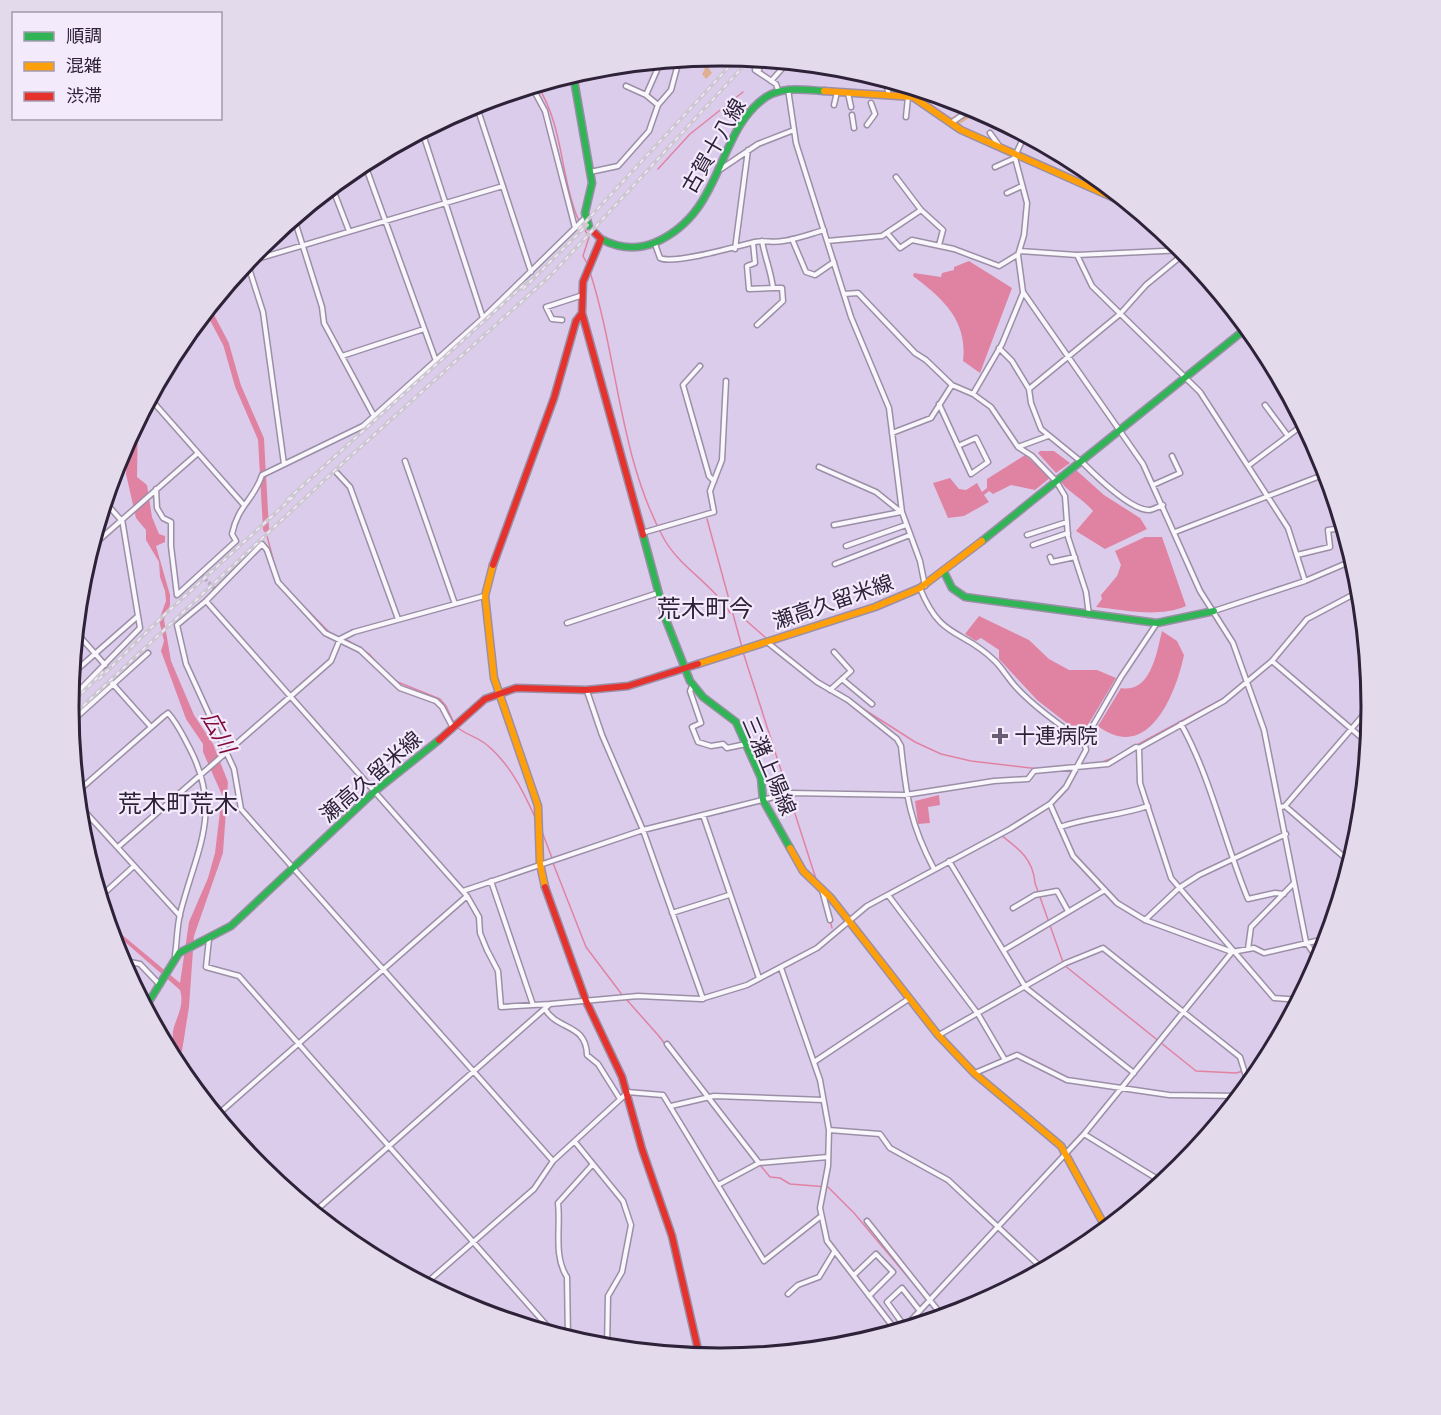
<svg xmlns="http://www.w3.org/2000/svg" width="1441" height="1415" viewBox="0 0 1441 1415" font-family="'Archivo Narrow','Noto Sans JP',sans-serif">
  <style>
    .green { fill: #deb091 }
    .water { fill: #e083a2 }
    .lines { fill: none; stroke-linecap: round; stroke-linejoin: round }
    .stream { stroke: #e083a2; stroke-width: 1.5 }
    .river { stroke: #e083a2; stroke-width: 6 }
    .street-tunnel { stroke: #b9aac8; stroke-width: 4; stroke-dasharray: 4 2; stroke-linecap: butt }
    .street-casing { stroke: #9b8fa7; stroke-width: 7 }
    .fast-casing { stroke: #9b8fa7; stroke-width: 9 }
    .slow-casing { stroke: #9b8fa7; stroke-width: 9 }
    .jam-casing { stroke: #9b8fa7; stroke-width: 9 }
    .street { stroke: #faf7fc; stroke-width: 4 }
    .fast { stroke: #30b455; stroke-width: 6 }
    .slow { stroke: #ff9f0a; stroke-width: 6 }
    .jam { stroke: #e5322d; stroke-width: 6 }
    .rail-casing { stroke: #ccc7d0; stroke-width: 4 }
    .rail { stroke: #f3eafc; stroke-width: 1.5; stroke-dasharray: 4.5; stroke-linecap: butt }
    .poi-dot { fill: #6a5e77; stroke: #f3eafc; stroke-width: 2 }
    .labels { text-anchor: middle; stroke-width: 4.5; stroke-linejoin: round; paint-order: stroke }
    .street-label { font-size: 21px; fill: #2d2238; stroke: #f3eafc }
    .poi-label { font-size: 21px; fill: #2d2238; stroke: #f3eafc; text-anchor: start }
    .water-label { font-size: 22px; font-style: italic; fill: #820b38; stroke: #f3eafc }
    .quarter-label { font-size: 24px; fill: #2d2238; stroke: #f3eafc }
    .rim { fill: none; stroke: #2d2238; stroke-width: 3 }
  </style>
  <rect width="100%" height="100%" fill="#dcccec"/>
  <path class="green" d="M713 56 708 58V67L712 73 706 79 702 74 705 69 699 63 696 66 695 64 697 58Z
    M971 106 980 111 958 125 947 120Z"/>
  <path class="water" d="M969 261 1012 288 980 373 963 361C968 320 942 298 913 276L914 273 941 277 942 273 954 270V267Z
    M138 421 137 477 147 485 152 517 159 534 165 536V542L156 546 170 595V605L164 620 171 661 194 715 213 744 228 782 223 853 194 936 189 1007 182 1051 174 1061 170 1055C175 1047 172 1040 173 1031 176 1017 185 1006 180 990L109 928 108 923 180 983 189 922 208 878 215 853 222 795 203 752V744L186 719 161 651 164 641 159 620 166 601 165 591 160 577 159 562 146 540V530L136 518 126 474 128 440Z
    M1040 451H1054L1070 463 1056 473 1038 453Z
    M1025 455 1051 477 1035 490 1011 485 993 494 989 491 984 495 989 502 964 516 948 518 933 483 950 478 959 489 966 490 977 483 982 492 987 488V479Z
    M1076 470 1104 495 1140 518 1147 529 1105 549 1076 531 1093 511C1084 500 1066 490 1061 482Z
    M1145 537H1162L1186 606C1158 618 1125 610 1096 607L1102 599 1101 595 1117 576 1121 565 1115 551Z
    M979 616 1029 640 1049 659 1069 670H1097L1116 678 1082 735 1037 700 999 659V650L981 638 976 641 965 634Z
    M1162 631 1177 641 1184 655C1176 694 1148 764 1098 726L1121 688C1151 694 1157 651 1162 631Z
    M939 795 940 805 928 807 930 823 918 824 915 801Z"/>
  <g class="lines">
    <path class="stream" d="M537 85C563 125 560 172 576 214 579 223 585 229 589 237L583 256 588 265
      M658 169 690 134 743 92
      M1159 228 1160 229
      M590 272C618 359 619 455 663 537 678 566 713 584 730 613
      M707 519 742 647
      M267 536 276 570
      M283 585 330 633
      M1355 591 1361 587
      M742 617 767 639
      M1296 629 1305 618 1314 613
      M345 639 369 654 383 669
      M771 642 815 678 915 742 941 754 971 761 1039 769
      M743 652 816 879
      M1269 661 1276 654
      M395 681 440 699 446 706 455 725
      M458 728C467 735 479 738 487 745 510 764 523 791 535 817
      M1135 746 1224 698 1237 687
      M1097 764 1118 756
      M541 829 552 858
      M1001 835C1019 849 1033 859 1035 883L1064 965 1196 1071 1236 1073 1265 1065
      M553 863 586 947 623 996
      M830 920 832 928
      M626 999 658 1035 728 1126
      M760 1165 770 1177 780 1178 790 1184 828 1187 854 1213 923 1295
      M930 1304 940 1319"/>
    <path class="river" d="M208 310 226 344 238 386 261 439 266 529"/>
    <path class="street-tunnel" d="M200 574 215 589"/>
    <g class="street-casing">
      <path id="street" d="M758 72 760 67 756 64 755 70 776 84 778 90
        M885 79 889 95
        M771 81 788 62
        M626 86 646 95 658 105
        M788 89 796 143 827 241 851 317 889 408 902 512 920 561 925 586
        M848 93 851 107
        M646 95 657 70
        M476 104 531 272
        M834 105 837 92
        M852 115 854 128
        M906 117 908 97
        M951 123 974 107
        M867 125 875 114 871 103
        M422 131 483 318
        M990 133 1000 147
        M1014 154 1027 203 1024 235 1018 255 1023 292 1143 464 1200 591 1233 643 1264 730 1306 942 1320 963
        M1016 154 1025 134
        M364 162 436 361
        M995 167 1015 158
        M721 169 758 144 794 130
        M590 172 618 166 649 131 658 105 671 90 679 60
        M896 177 921 210
        M332 187 349 231
        M1007 193 1022 186
        M294 218 322 307 324 323 374 416
        M575 228 585 218
        M887 233 900 248 912 240 954 249 999 266 1017 255
        M792 239 806 272 815 275 834 262
        M827 241 882 236 921 210 943 230 939 245
        M753 243 755 263 747 266 749 289 773 288C771 271 765 258 762 241
        M655 244 660 258C674 265 737 246 755 242 764 240 774 243 783 241 797 239 810 234 824 230
        M735 249 748 150
        M1020 251 1077 255 1185 250
        M1077 255 1092 286 1200 392 1288 528 1305 581
        M247 262 503 186
        M247 262 263 312 284 464
        M844 294 858 293 915 353 926 360 952 385 973 394 991 407 1018 447 1032 456 1056 481 1065 496 1068 537 1086 592 1089 615
        M562 320 552 319 546 307 580 296
        M757 325 783 301 782 288H773
        M999 348 1012 361 1029 389 1031 403 1041 429 1079 460
        M342 356 424 329
        M700 366 683 385 709 476 714 481
        M155 389 154 403 243 504
        M1029 389 1120 314 1146 285 1186 252
        M973 394 1002 344 1023 293
        M939 404 971 474 988 462 976 438 958 446
        M1265 405 1288 436
        M892 433 931 418 952 385
        M1018 447 1048 436
        M405 461 455 604
        M1083 463C1096 476 1130 510 1149 510 1153 510 1159 506 1163 505
        M1248 466 1304 424
        M819 467 876 492 901 512
        M337 473 350 487 398 619
        M1153 485 1180 473 1172 456
        M156 489 157 508 163 518 171 522V546L177 595 236 541 232 534C238 505 254 500 262 475L363 426 483 318 575 228 545 111 532 87
        M105 502 121 520
        M834 525 901 512
        M1175 532 1328 473
        M642 533 714 512 710 491 722 460 726 381
        M1027 535 1067 522
        M1033 545 1068 533
        M846 546 906 525
        M91 547 198 453
        M1297 555 1330 547 1328 530 1341 528
        M1050 557 1052 562 1075 557
        M835 564 910 535
        M920 588C941 641 962 628 995 661 1002 668 1008 678 1015 686 1032 705 1063 728 1084 741
        M206 601 467 896 479 917 480 933 487 950 498 971 501 1007 550 1004
        M1214 611 1305 581 1354 560
        M567 623 658 593
        M76 632 105 665
        M767 642 817 682 848 700 897 739 901 746C906 795 910 824 934 869
        M1272 661 1369 744
        M72 674 138 616
        M842 679 872 704
        M112 683 151 727
        M693 684 690 691 701 723 692 727 698 742 711 746 723 744 727 748 746 744
        M830 690 851 671 834 652
        M587 691 602 735 643 830 703 999
        M69 701 140 628 122 519
        M70 723 148 653
        M1181 724C1211 778 1224 841 1248 899L1275 893 1284 894
        M453 728 442 707 436 701 400 688 360 650 325 633 278 582 267 550 262 544 206 601 177 625 186 664 234 769 241 809 553 1161
        M1139 748 1140 783 1171 878 1274 998 1300 1000
        M77 792 164 716 168 713C178 724 183 736 190 749 223 813 196 850 180 914 177 927 177 941 175 955
        M78 804 180 916
        M1050 804 1073 856 1117 903 1145 920 1232 952 1254 948 1264 953 1329 938
        M1285 806 1351 863
        M1281 807 1285 806 1372 705
        M703 815 759 978
        M1060 827C1089 817 1119 816 1148 806
        M118 847 331 661 340 639 354 632 484 596
        M949 861 1026 988 1134 1073
        M491 881 533 1005
        M822 890 830 920
        M463 891 643 830 790 793 905 795 994 781 1028 779 1034 771 1108 764 1136 747 1139 748 1224 701 1272 661 1307 619 1358 592 1361 595
        M888 895 978 1014 1005 1060
        M100 897 134 866
        M1013 908 1035 895 1057 891 1068 911
        M672 913 729 895
        M1145 920 1179 888 1199 875 1286 834
        M209 939 206 967 239 976 556 1336
        M1248 949 1251 927 1294 883
        M1004 950 1105 890
        M120 960 140 964 160 985
        M781 968 820 1080 829 1130 828 1166 820 1208 827 1241 897 1332
        M545 1009C558 1031 586 1023 587 1055L598 1064 620 1099
        M939 1035 1066 963 1103 948 1240 1057 1249 1086
        M667 1044 759 1163
        M814 1062 907 1000
        M975 1073 1017 1055 1067 1080 1169 1095 1241 1096
        M627 1092 663 1095 764 1261 820 1217
        M671 1106 714 1096 823 1100
        M216 1116 467 896
        M829 1130 880 1134 890 1148 948 1180 1044 1270
        M1084 1134 1164 1183
        M575 1142 623 1201 631 1225 622 1272 608 1296 607 1348
        M718 1185 759 1163 828 1157
        M313 1213 550 1004 638 996 701 999 747 985 817 948 867 906 1010 829 1050 804 1066 787 1086 750 1084 741 1121 677 1157 623
        M867 1221 944 1318
        M854 1275 876 1254 893 1272 869 1296
        M424 1285 534 1189 553 1161 627 1093
        M788 1294 798 1285 819 1277 834 1252
        M905 1327 887 1302 902 1288 920 1311
        M902 1330 1084 1134 1232 952
        M568 1339 567 1277C553 1256 561 1226 558 1203L593 1164"/>
    </g>
    <g class="fast-casing">
      <path id="fast" d="M573 74 592 183 585 213 589 226
        M601 239C618 248 636 250 654 243 725 213 715 132 766 97 783 86 805 90 824 91
        M643 535 666 620 690 681 703 697 736 722 761 778 763 800 790 848
        M982 541 1248 327
        M944 572 952 588 965 597 1157 623 1214 611
        M145 1008 179 953 231 926 374 792 439 740"/>
    </g>
    <g class="slow-casing">
      <path id="slow" d="M824 91 913 97 961 130 1132 206
        M493 565 485 596 494 678 538 806 540 864 545 887
        M698 664 875 607 920 588 982 541
        M790 848 803 871 831 898 938 1035 974 1073 1061 1146 1107 1230"/>
    </g>
    <g class="jam-casing">
      <path id="jam" d="M595 233 601 239 583 282 582 313 643 535
        M493 565 554 398 576 321 582 313
        M439 740 485 699 516 688 586 690 628 686 698 664
        M545 887 586 1001 622 1077 642 1149 672 1236 700 1358"/>
    </g>
    <use href="#street" class="street"/>
    <use href="#fast" class="fast"/>
    <use href="#slow" class="slow"/>
    <use href="#jam" class="jam"/>
    <g class="rail-casing">
      <path id="rail" d="M579 229 738 57
        M523 289 587 225
        M287 500 527 282
        M99 679 161 618 294 496
        M69 706 103 672
        M70 718 333 472 552 274 751 58"/>
    </g>
    <use href="#rail" class="rail"/>
  </g>
  <path class="poi-dot" d="M997 727h6v6h6v6h-6v6h-6v-6h-6v-6h6z"/>
  <g class="labels">
    <g class="street-label">
      <text transform="translate(714 146) rotate(-60)" y="7">古賀十八線</text>
      <text transform="translate(833 602) rotate(-19)" y="7">瀬高久留米線</text>
      <text transform="translate(769 766) rotate(67)" y="7">三潴上陽線</text>
      <text transform="translate(371 777) rotate(-41)" y="7">瀬高久留米線</text>
    </g>
    <g class="poi-label">
      <text x="1014" y="743">十連病院</text>
    </g>
    <g class="water-label">
      <text transform="translate(219 732) rotate(61)" y="8">広川</text>
    </g>
    <g class="quarter-label">
      <text x="705" y="617">荒木町今</text>
      <text x="178" y="812">荒木町荒木</text>
    </g>
  </g>
  <path d="M0 0H1441V1415H0ZM79 707a641 641 0 1 1 1282 0a641 641 0 1 1-1282 0Z" fill="#e3daec" fill-rule="evenodd"/>
  <path class="rim" d="M79 707a641 641 0 1 1 1282 0a641 641 0 1 1-1282 0Z"/>
  <rect x="12" y="12" width="210" height="108" fill="#f3eafc" stroke="#a49aae" stroke-width="1.5"/>
  <rect x="24" y="32" width="30" height="9" fill="#30b455" stroke="#a49aae" stroke-width="1.5"/>
  <text x="66" y="42" font-size="18" fill="#2d2238">順調</text>
  <rect x="24" y="62" width="30" height="9" fill="#ff9f0a" stroke="#a49aae" stroke-width="1.5"/>
  <text x="66" y="72" font-size="18" fill="#2d2238">混雑</text>
  <rect x="24" y="92" width="30" height="9" fill="#e5322d" stroke="#a49aae" stroke-width="1.5"/>
  <text x="66" y="102" font-size="18" fill="#2d2238">渋滞</text>
</svg>
